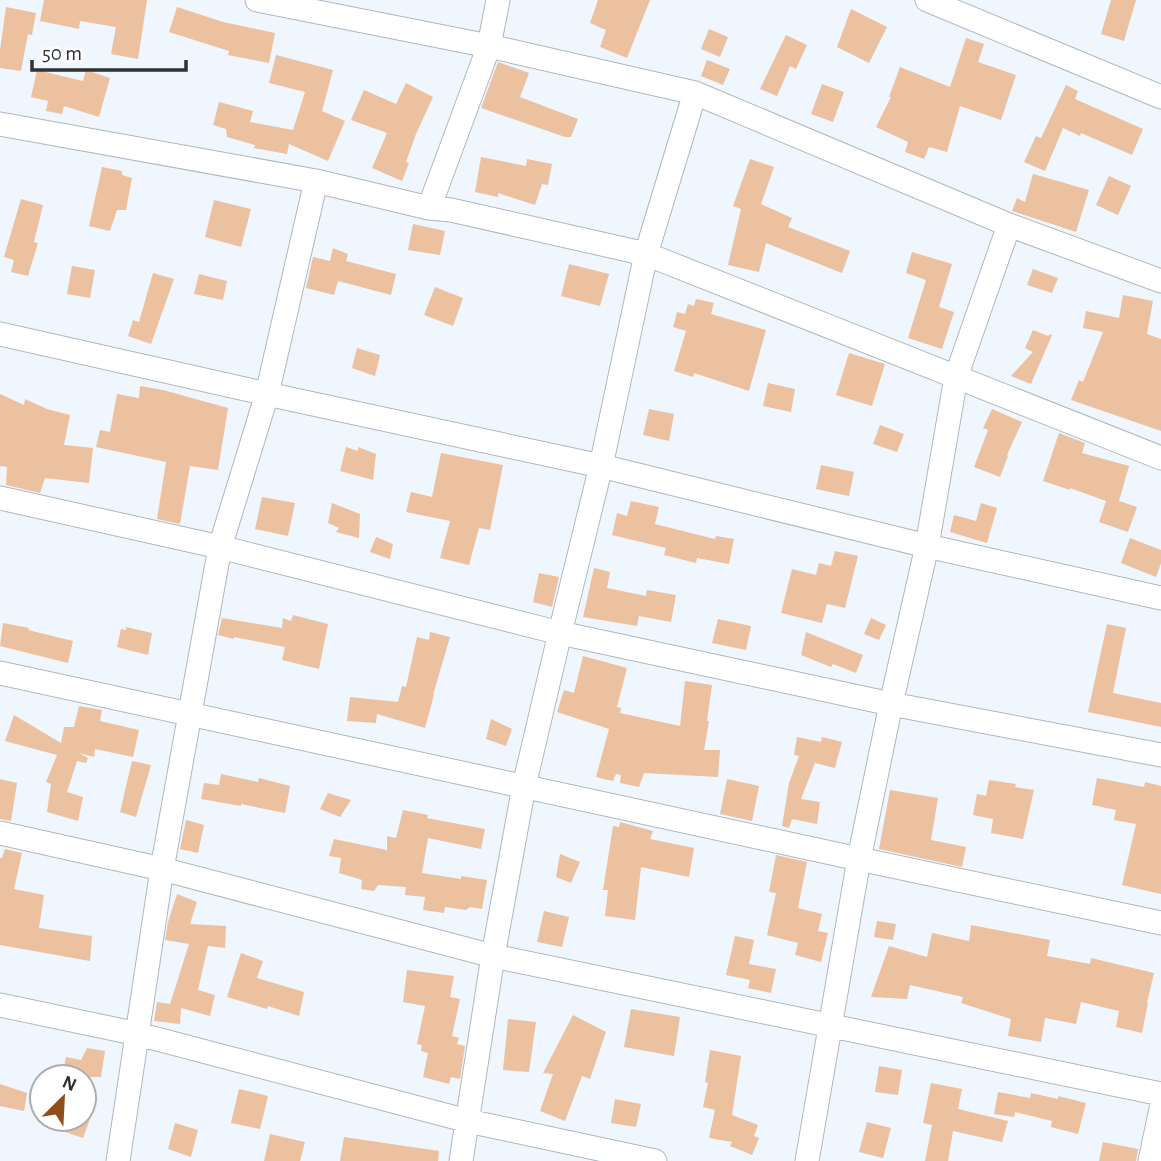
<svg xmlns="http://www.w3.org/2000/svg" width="1161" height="1161" viewBox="0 0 1161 1161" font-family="'Alegreya Sans',sans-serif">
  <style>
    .building { fill: #ebc1a0 }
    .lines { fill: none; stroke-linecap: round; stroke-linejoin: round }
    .street-casing { stroke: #afb7be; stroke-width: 25 }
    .street { stroke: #fff; stroke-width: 23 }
  </style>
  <rect width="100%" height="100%" fill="#eff6fe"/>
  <path class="building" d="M44 0H147L138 59 111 54 116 27 80 21 79 29 40 21Z
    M598 0H650L627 58 600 47 606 30 590 23Z
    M1111 0H1136L1124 41 1101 34Z
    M6 7 36 13 32 35 28 34 21 71 0 68V50Z
    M177 7 223 22 275 33 269 63 228 55 229 51 169 32Z
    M851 9 887 27 869 63 837 47Z
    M709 29 728 37 720 57 701 49Z
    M786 35 807 45 796 69 790 66 777 96 760 89Z
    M966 38 984 44 978 62 1016 75 1001 120 960 106 947 152 929 147 924 159 905 152 908 142 876 127 891 97H889L900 67 950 87Z
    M276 55 333 70 322 111 345 121 328 161 289 144 287 154 254 148 255 145 227 137 226 129 213 125 219 102 253 111 250 122 293 130 305 92 269 83Z
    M707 60 730 69 723 85 701 76Z
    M498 62 529 73 520 97 578 119 571 137H565L481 108Z
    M37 70 83 81 86 70 110 78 99 117 64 106 62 114 46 111 48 101 31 97Z
    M406 83 433 97 416 134 406 162 409 163 402 181 372 168 387 133 351 120 364 90 396 104Z
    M822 84 844 92 833 122 811 114Z
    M1066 85 1078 91 1075 99 1143 129 1132 155 1081 133 1080 136 1063 128 1045 171 1024 162 1036 136 1041 138Z
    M481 157 526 166 527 159 552 164 548 185 542 184 535 205 498 193V197L475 192Z
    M750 159 774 167 761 204 792 218 788 227 850 251 842 273 766 243 759 272 728 265 741 209 733 206Z
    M102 167 122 171V175L132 178 126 210H117L110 231 89 226Z
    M1033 174 1089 190 1076 232 1012 211 1017 198 1025 202Z
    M1109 176 1131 186 1118 215 1096 205Z
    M21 199 43 205 34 242 38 243 28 276 11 272 14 260 4 257Z
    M214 200 251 209 241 247 205 237Z
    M413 224 445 231 440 255 408 250Z
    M333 248 348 254 346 261 396 274 391 295 338 281 334 295 306 288 313 257 330 261Z
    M912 252 952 264 939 307 954 312 942 349 908 338 926 280 906 273Z
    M569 264 609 274 600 306 561 296Z
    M72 266 95 270 90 298 67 294Z
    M1033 269 1058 278 1052 293 1027 285Z
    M153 273 174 279 151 344 128 336 133 320 139 322Z
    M199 274 227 281 223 300 194 294Z
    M435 287 463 298 453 326 424 315Z
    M1123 295 1153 301 1147 334 1161 339V431L1071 400 1079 380 1083 382 1103 332 1083 328 1086 311 1119 318Z
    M696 299 714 303 711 314 766 330 749 391 694 373 693 377 674 371 686 331 673 327 677 312 685 314 688 304 694 306Z
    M1033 330 1048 336 1050 334 1052 335 1031 384 1011 376 1033 352 1025 348Z
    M357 348 380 355 375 376 352 368Z
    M849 353 885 364 872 406 836 395Z
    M768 383 795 389 791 412 763 406Z
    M140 386 163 390 228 408 218 470 190 466 180 524 157 519 166 462 96 447 100 430 110 432 117 394 139 398Z
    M0 394 24 405 25 399 47 409 70 415 64 445 93 448 89 483 45 478 40 493 6 485 7 467 0 466Z
    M649 409 674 414 669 441 643 435Z
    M992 409 1022 422 1007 455 1008 456 1000 477 974 467 988 430 983 428Z
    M880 425 904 434 897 452 873 444Z
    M1059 433 1085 443 1082 453 1129 466 1119 501 1137 507 1128 532 1099 522 1106 501 1070 488V490L1043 481Z
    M346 447 358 451V447L376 454 373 480 340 471Z
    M441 453 503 465 490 530 479 528 469 565 440 558 450 521 406 512 411 492 432 497Z
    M821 465 854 472 849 496 816 489Z
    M262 497 295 503 288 536 255 529Z
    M631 501 659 507 655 524 715 539 716 536 734 539 729 564 697 558 696 563 664 555 666 548 612 535 617 513 627 516Z
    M332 503 360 514 359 538 336 532 339 528 328 523Z
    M981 503 997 508 987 543 950 532 954 515 976 521Z
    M376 537 393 544 390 559 370 552Z
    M1130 538 1161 550V563L1156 577 1121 563Z
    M835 551 858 556 845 608 827 604 822 623 781 613 792 569 816 575 819 563 831 566Z
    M594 568 610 572 607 588 646 596 647 590 676 595 671 622 639 616 637 626 583 617Z
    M539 573 559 577 552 607 533 602Z
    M293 615 328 624 319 669 282 660 285 647 234 637V639L218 635 222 618 282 628 283 618 291 621Z
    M871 618 886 625 879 640 864 634Z
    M718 619 751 626 746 650 712 643Z
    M3 623 29 628 28 630 73 641 68 663 0 646Z
    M1107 624 1126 628 1113 693 1161 703V727L1088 712Z
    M126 627 152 633 148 655 117 647 121 629 126 630Z
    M430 632 450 637 433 695H434L425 728 377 714 376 723 347 721 350 697 398 702 402 686 406 687 417 637 429 640Z
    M806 632 863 655 856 673 833 664 831 667 801 655Z
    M583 656 627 668 617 707 621 708 620 713 680 726 685 681 712 685 707 721H709L704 750H720L718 777 644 773 639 787 620 783 621 775 616 774 613 781 596 777 609 729 557 712 564 690 574 693Z
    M79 706 102 710 100 721 139 730 133 757 95 749 94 757 79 753 88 758 86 763 77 761 67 792 83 797 78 821 47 812 51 784 46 782 57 755 5 741 14 715 61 743 64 727H74Z
    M491 719 512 729 506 746 486 739Z
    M797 737 821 742 822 737 842 742 835 768 815 763 801 799 820 802 817 824 792 819 789 828 782 826 789 783 799 756 794 755Z
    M132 761 151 765 136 817 120 812Z
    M221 774 258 782 259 778 290 786 285 813 241 804V806L201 799 204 783 219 785Z
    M1097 778 1144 787 1145 782 1161 786V894L1122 885 1136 824 1114 820 1116 810 1092 805Z
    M0 779 17 783 11 821 0 819Z
    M727 779 759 786 752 821 720 814Z
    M989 780 1016 784 1015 787 1034 790 1023 839 991 833 993 819 973 815 977 794 986 796Z
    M890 790 938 798 931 840 966 847 962 867 879 849Z
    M328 793 351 800 340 817 320 809Z
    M403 810 428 815 427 818 485 829 481 849 428 838 422 873 461 879V876L487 880 482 909 470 907 466 910 445 907 444 913 423 910 425 897 405 895 406 887 378 885 374 891 361 889 362 880 339 873 341 858 329 856 334 839 387 850V836L396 838Z
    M186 820 204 825 198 853 180 849Z
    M620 822 653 831 650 839 694 848 689 877 641 867 635 920 605 916 608 890H603L613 826 619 827Z
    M5 849 22 853 14 889 44 895 39 928 92 936 90 961 0 945V858H2Z
    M560 854 580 862 571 883 556 877Z
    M776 855 807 862 798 908 822 914 818 931 828 933 821 962 795 955 798 943 767 935 776 893 769 892Z
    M177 894 197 902 190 924 226 926 225 948 208 946 198 990 215 995 210 1016 181 1008 180 1024 154 1021 157 1002 170 1004 189 944 165 940 168 922Z
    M544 911 569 917 562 947 537 942Z
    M877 921 896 924 893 940 874 937Z
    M971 925 1050 940 1047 956 1090 964 1091 958 1154 973 1147 1003H1148L1142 1033 1116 1027 1119 1011 1081 1002 1076 1024 1045 1018 1041 1042 1008 1036 1011 1019 961 1003 963 997 910 985 907 999 871 997 889 946 927 957 932 933 969 941Z
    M735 936 754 940 749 964 776 969 771 993 748 988 750 980 726 975Z
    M241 953 263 961 257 978 304 992 299 1016 268 1006 267 1009 227 997Z
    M407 970 454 976 450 997 460 999 452 1036 459 1038 457 1044 465 1046 460 1079 451 1077 449 1084 423 1077 428 1053 421 1051 422 1045 417 1044 425 1006 403 1002Z
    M631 1009 680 1017 674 1056 624 1047Z
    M573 1015 606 1032 590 1079 582 1076 565 1121 540 1111 553 1074 543 1073Z
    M508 1019 536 1022 529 1072 503 1070Z
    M87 1048 105 1051 101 1077H62L66 1057 81 1060Z
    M710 1050 741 1056 732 1115 758 1125 754 1136 759 1138 752 1155 730 1146 732 1142 709 1138 715 1110 703 1107 708 1083 705 1082Z
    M879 1066 902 1070 898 1095 875 1092Z
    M931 1083 962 1089 958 1109 1008 1121 1002 1142 953 1131 948 1161H925L932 1125 923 1123Z
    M0 1084 27 1093 24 1111 0 1106Z
    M239 1089 268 1096 260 1129 231 1123Z
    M998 1092 1030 1098 1031 1093 1058 1099V1096L1086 1103 1078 1134 1051 1127 1052 1121 1015 1112 1014 1117 994 1114Z
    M615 1099 641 1104 636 1127 611 1123Z
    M68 1119H90L83 1138 65 1132Z
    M867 1122 891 1128 883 1158 859 1152Z
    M175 1123 198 1130 191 1157 168 1149Z
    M270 1134 305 1142 300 1161H264Z
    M344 1137 439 1151 438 1161H340Z
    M1103 1142 1138 1149 1136 1161H1099Z"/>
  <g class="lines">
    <g class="street-casing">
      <path id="street" d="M257 0 489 46 695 93 1009 225 1161 281
        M927 0 1161 97
        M0 124 316 181 429 208 451 210 646 254 1161 458
        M429 208 489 46 498 0
        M0 334 267 394 601 466 927 546 1161 598
        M0 498 220 547 560 633 891 704 1161 755
        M0 673 859 859 1161 923
        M0 833 162 869 493 956 1161 1094
        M0 1005 138 1034 468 1121 655 1161
        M118 1161 162 869 220 547 267 394 316 181
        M461 1161 493 956 524 786 560 633 601 466 646 254 695 93
        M807 1161 859 859 891 704 927 546 956 377 1009 225
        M1150 1161 1161 1109"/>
    </g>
    <use href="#street" class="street"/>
  </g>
  <g transform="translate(63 1098) rotate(24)"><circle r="33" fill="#ffffff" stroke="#acadae" stroke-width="2"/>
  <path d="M0-5L12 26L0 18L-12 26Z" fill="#904f1a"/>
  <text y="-10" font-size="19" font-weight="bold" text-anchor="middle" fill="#2f3235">N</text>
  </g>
  <path d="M32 60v10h154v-10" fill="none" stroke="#2f3235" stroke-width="3.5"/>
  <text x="42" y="60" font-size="21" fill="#2f3235" stroke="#ffffff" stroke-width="5" paint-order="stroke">50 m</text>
</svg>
